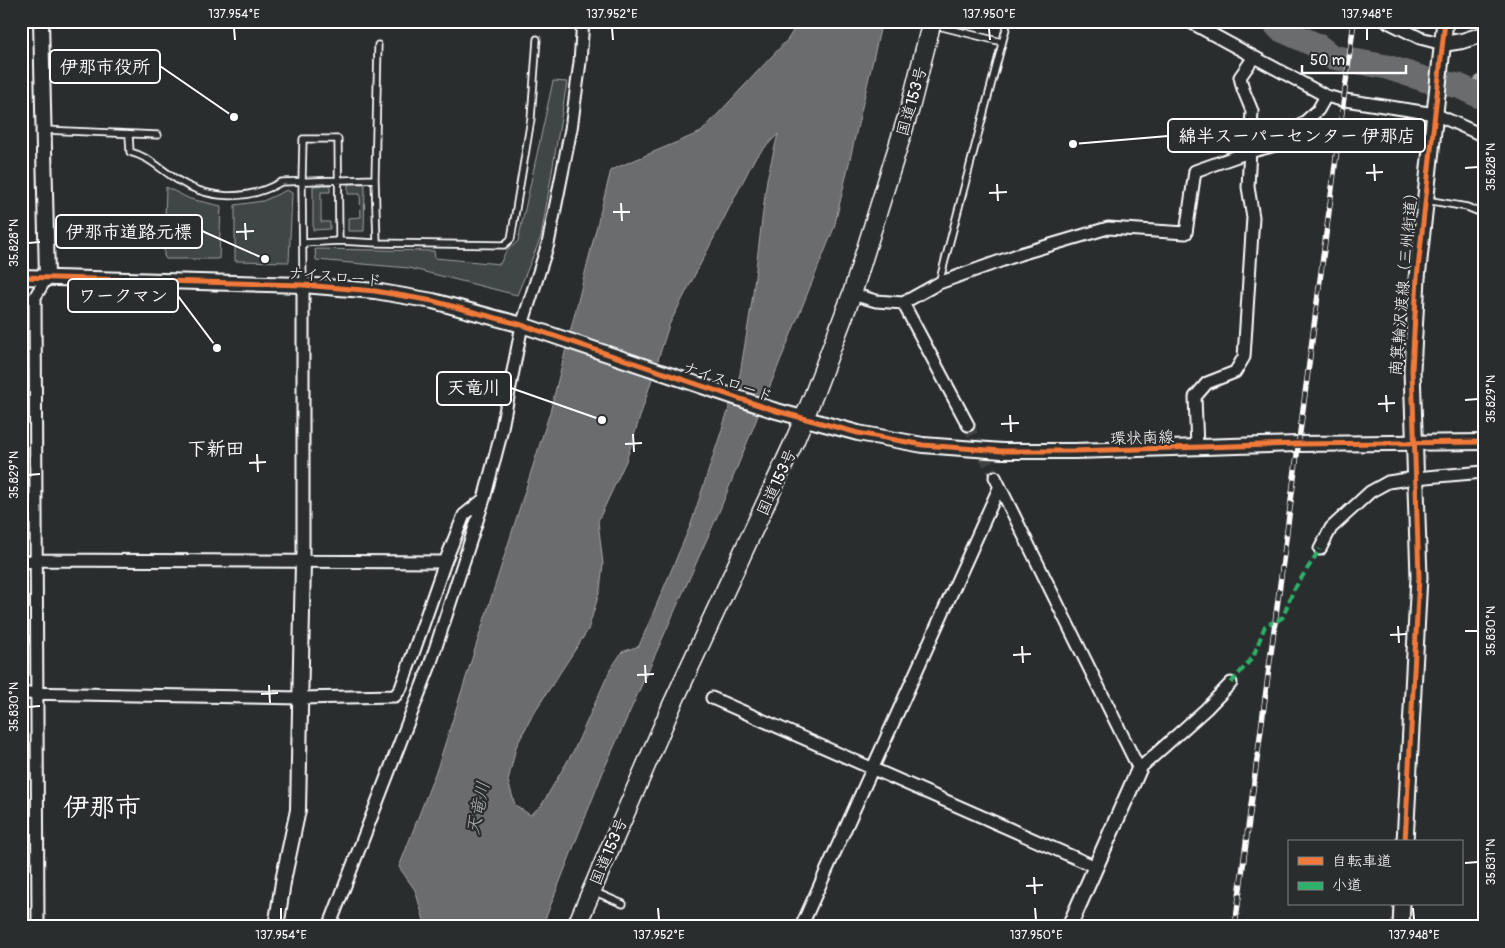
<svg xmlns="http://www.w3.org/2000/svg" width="1505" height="948" viewBox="0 0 1505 948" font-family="Pangolin,'Klee One',sans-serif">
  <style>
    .green { fill: #414445; stroke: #a0a2a2 }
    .water { fill: #6a6c6d; stroke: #a6a7a7; fill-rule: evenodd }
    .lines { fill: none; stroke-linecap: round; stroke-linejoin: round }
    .stream { stroke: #a6a7a7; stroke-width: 4.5 }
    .river { stroke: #6a6c6d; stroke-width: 25 }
    .minor-tunnel { stroke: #3f4243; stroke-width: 11; stroke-dasharray: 11 5.5; stroke-linecap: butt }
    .service-casing { stroke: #fff; stroke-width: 9 }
    .minor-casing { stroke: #fff; stroke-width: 15 }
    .tertiary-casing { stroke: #fff; stroke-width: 18 }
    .secondary-casing { stroke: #fff; stroke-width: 19 }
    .trunk-casing { stroke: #fff; stroke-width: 21 }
    .service { stroke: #2a2d2e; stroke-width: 5.5 }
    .minor { stroke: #2a2d2e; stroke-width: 11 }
    .tertiary { stroke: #2a2d2e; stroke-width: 14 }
    .secondary { stroke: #2a2d2e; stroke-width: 15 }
    .trunk { stroke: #2a2d2e; stroke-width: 18 }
    .rail-casing { stroke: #fff; stroke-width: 5.5 }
    .rail { stroke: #2a2d2e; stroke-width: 4; stroke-dasharray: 11; stroke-linecap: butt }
    .quiet { stroke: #2db169; stroke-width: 4; stroke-dasharray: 8 4; stroke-linecap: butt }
    .cycleway-casing { stroke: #2a2d2e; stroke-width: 8 }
    .cycleway { stroke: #f17a3a; stroke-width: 5 }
    .ticks { fill: none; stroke: #fff; stroke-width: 2 }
    .labels { text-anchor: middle; stroke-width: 4.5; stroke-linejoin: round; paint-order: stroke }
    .street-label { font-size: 16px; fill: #fff; stroke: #2a2d2e }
    .water-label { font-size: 18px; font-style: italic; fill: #b4b6b6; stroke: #2a2d2e }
    .quarter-label { font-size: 19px; font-weight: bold; fill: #fff; stroke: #2a2d2e }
    .town-label { font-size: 26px; font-weight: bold; fill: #fff; stroke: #2a2d2e }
    .leader { fill: none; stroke: #fff; stroke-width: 2 }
    .callout-dot { fill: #fff; stroke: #2a2d2e; stroke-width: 2 }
    .callout { fill: #2a2d2e; stroke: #fff; stroke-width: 2 }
    .callout-label { font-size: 18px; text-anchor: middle; font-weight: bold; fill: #fff }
    .neatline { fill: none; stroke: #fff; stroke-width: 2 }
    .ticks-label { font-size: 12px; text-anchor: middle; fill: #fff }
  </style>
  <rect width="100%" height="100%" fill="#2a2d2e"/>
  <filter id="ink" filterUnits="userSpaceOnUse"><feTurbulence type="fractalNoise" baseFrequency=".02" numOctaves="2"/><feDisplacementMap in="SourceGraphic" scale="10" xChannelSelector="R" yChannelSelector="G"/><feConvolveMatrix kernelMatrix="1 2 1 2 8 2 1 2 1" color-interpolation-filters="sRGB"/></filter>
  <g filter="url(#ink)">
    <path class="green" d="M553 81 567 82 541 237 517 295 409 268 316 260 315 249 434 251 435 258 500 264 505 253 518 241Z
      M348 184H365L364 231H348V218L361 217 360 194H348Z
      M330 185V192H321V222H330V229L313 230V186Z
      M166 187 190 199 221 206 219 259H166L164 256Z
      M287 190 292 193 289 262 235 261V205L263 201Z"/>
    <path class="water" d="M799 21H882L834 228 719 512 605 767 542 927H426L415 890 399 867 438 766 550 412 611 170 701 132 788 39ZM778 134 767 179 752 301 740 374 691 524 639 646 622 652 610 670 574 750 541 806 530 815 515 805 508 781 516 747 533 714 588 630 600 590 603 564 598 521 626 461 669 325 755 158Z"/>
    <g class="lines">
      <path class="stream" d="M1465 89 1484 73"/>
      <path class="river" d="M1273 21 1280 29 1318 46 1332 57 1387 67 1427 80 1459 86 1484 98"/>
      <path class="minor-tunnel" d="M968 425 995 477"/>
      <g class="service-casing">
        <path id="service" d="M934 25 1002 42
          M44 130 158 135
          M129 135 130 152C147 156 158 167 173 177 206 200 246 202 281 182L375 179
          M1426 200 1467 207 1484 214
          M304 243 339 241 377 243 504 245 511 239 531 119 537 39
          M377 243 375 179 378 45
          M939 283 1008 21
          M303 285 302 181 303 139H338L339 241
          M595 892 623 904"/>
      </g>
      <g class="minor-casing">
        <path id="minor" d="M1188 21 1326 96 1341 100
          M1386 21 1420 38 1443 44
          M1345 100 1435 114 1484 136
          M852 294 876 301 903 303 968 425
          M903 303 939 283 1020 254 1108 228 1186 233 1195 171 1249 152 1280 144 1318 110 1326 96
          M1197 447 1195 397 1207 383 1235 372 1244 357 1253 217 1248 187 1252 111 1243 89 1240 77 1254 57
          M995 477 1139 769 1206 709 1231 683
          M1320 549 1331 528 1370 492 1388 482 1415 478 1484 472
          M303 562V285
          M21 563 36 560 445 562 464 515 484 499
          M21 693 301 698 395 696 401 688 445 562
          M712 698 1096 867
          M38 927 35 297 47 277
          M329 927 430 665 484 499 500 438 522 325 548 244 571 129 580 62 583 21
          M801 927 999 488"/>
      </g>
      <g class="tertiary-casing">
        <path id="tertiary" d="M41 21 47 277
          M1443 44 1462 41 1484 34
          M21 277 303 285 375 291 433 301 522 325 773 410 858 433 923 445 1002 451H1074L1298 444 1484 442
          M276 927 284 876 298 810 303 562
          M1069 927 1139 769"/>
      </g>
      <g class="secondary-casing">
        <path id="secondary" d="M1405 842 1419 577 1412 370 1417 278 1445 21
          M1401 927 1402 904"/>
      </g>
      <g class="trunk-casing">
        <path id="trunk" d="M576 927 672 705 795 440 814 394 852 294 910 108 932 21"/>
      </g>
      <use href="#service" class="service"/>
      <use href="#minor" class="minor"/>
      <use href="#tertiary" class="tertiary"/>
      <use href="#secondary" class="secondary"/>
      <use href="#trunk" class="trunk"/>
      <g class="rail-casing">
        <path id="rail" d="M1235 927 1354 21"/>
      </g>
      <use href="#rail" class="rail"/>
      <path class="quiet" d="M1277 621 1283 617 1293 591 1320 549
        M1231 683 1253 657 1265 626 1273 622"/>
      <g class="cycleway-casing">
        <path id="cycleway" d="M21 277 303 285 375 291 433 301 522 325 773 410 858 433 923 445 1002 451H1074L1298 444 1484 442
          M1405 842 1419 577 1412 370 1417 278 1445 21"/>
      </g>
      <use href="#cycleway" class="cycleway"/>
    </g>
  </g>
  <path class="ticks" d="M234 28 235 40M612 28 613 40M989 28 990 40M1367 28V40M1374 164 1375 181M1465 168 1478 167M1366 173 1383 172M997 184 998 201M989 193 1007 192M621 203 622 221M613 212H630M245 223 246 240M236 232 254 231M28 243 40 242M1386 395 1387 412M1465 400 1478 399M1378 404 1395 403M1010 415 1011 432M1001 424 1019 423M633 434 634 452M625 444 642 443M257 454 258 472M249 463 266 462M28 475 40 474M1398 626 1399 643M1465 631H1478M1390 635 1407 634M1022 646 1023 663M1013 655 1031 654M645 665 646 683M637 675 654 674M269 685 270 703M261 694 278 693M28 707 40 706M1465 863 1478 862M1034 877 1035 894M1026 886 1043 885M281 908V920M658 908 659 920M1035 908 1036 920M1413 908 1414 920"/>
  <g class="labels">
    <g class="street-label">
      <text transform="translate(911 101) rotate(-74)" y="6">国道153号</text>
      <text transform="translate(335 276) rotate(5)" y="6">ナイスロード</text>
      <text transform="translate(1403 280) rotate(-85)" y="6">南箕輪沢渡線（三州街道）</text>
      <text transform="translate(728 381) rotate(19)" y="6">ナイスロード</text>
      <text transform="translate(1142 437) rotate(-2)" y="6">環状南線</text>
      <text transform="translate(776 482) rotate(-65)" y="6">国道153号</text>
      <text transform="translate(608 851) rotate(-67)" y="6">国道153号</text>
    </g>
    <g class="water-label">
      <text transform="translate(478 808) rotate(-78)" y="6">天竜川</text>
    </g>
    <g class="quarter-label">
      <text x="216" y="455">下新田</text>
    </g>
    <g class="town-label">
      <text x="102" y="816">伊那市</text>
    </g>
  </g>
  <path class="leader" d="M234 117L160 66M1073 144L1168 136M265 259L202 231M217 348L178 296M602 420L511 388"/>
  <g class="callout-dot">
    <circle cx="234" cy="117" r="5"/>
    <circle cx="1073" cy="144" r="5"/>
    <circle cx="265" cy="259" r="5"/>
    <circle cx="217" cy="348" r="5"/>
    <circle cx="602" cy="420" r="5"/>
  </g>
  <g class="callout">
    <rect x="50" y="50" width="110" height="33" rx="5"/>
    <rect x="1168" y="119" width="257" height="33" rx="5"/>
    <rect x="56" y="215" width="146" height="33" rx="5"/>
    <rect x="68" y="279" width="110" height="33" rx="5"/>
    <rect x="437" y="372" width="74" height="33" rx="5"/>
  </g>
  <g class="callout-label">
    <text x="105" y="73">伊那市役所</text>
    <text x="1297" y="142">綿半スーパーセンター 伊那店</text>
    <text x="129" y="238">伊那市道路元標</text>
    <text x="123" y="302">ワークマン</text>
    <text x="474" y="394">天竜川</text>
  </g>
  <rect width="1505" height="948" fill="none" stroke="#2a2d2e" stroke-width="55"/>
  <rect x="1288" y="840" width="175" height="65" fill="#2a2d2e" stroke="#7f8182"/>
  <rect x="1298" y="857" width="25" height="8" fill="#f17a3a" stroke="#7f8182"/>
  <text x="1332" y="866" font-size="15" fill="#ffffff">自転車道</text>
  <rect x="1298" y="882" width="25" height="8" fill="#2db169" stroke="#7f8182"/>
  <text x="1332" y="890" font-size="15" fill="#ffffff">小道</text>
  <path d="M1302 65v8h104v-8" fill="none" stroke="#ffffff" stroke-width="2.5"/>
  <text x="1310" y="65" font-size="15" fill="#ffffff" stroke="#2a2d2e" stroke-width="4" paint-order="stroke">50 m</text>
  <rect x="28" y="28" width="1450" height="892" class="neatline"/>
  <g class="ticks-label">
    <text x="234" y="18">137.954°E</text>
    <text x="612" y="18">137.952°E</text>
    <text x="989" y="18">137.950°E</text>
    <text x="1367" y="18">137.948°E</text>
    <text transform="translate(1491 167) rotate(-90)" y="4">35.828°N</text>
    <text transform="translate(14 243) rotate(-90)" y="4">35.828°N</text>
    <text transform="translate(1491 399) rotate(-90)" y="4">35.829°N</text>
    <text transform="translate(14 475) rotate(-90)" y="4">35.829°N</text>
    <text transform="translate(1491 631) rotate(-90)" y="4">35.830°N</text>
    <text transform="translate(14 707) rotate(-90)" y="4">35.830°N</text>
    <text transform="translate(1491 862) rotate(-90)" y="4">35.831°N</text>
    <text x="281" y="939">137.954°E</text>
    <text x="659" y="939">137.952°E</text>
    <text x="1036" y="939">137.950°E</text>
    <text x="1414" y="939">137.948°E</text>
  </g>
</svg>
